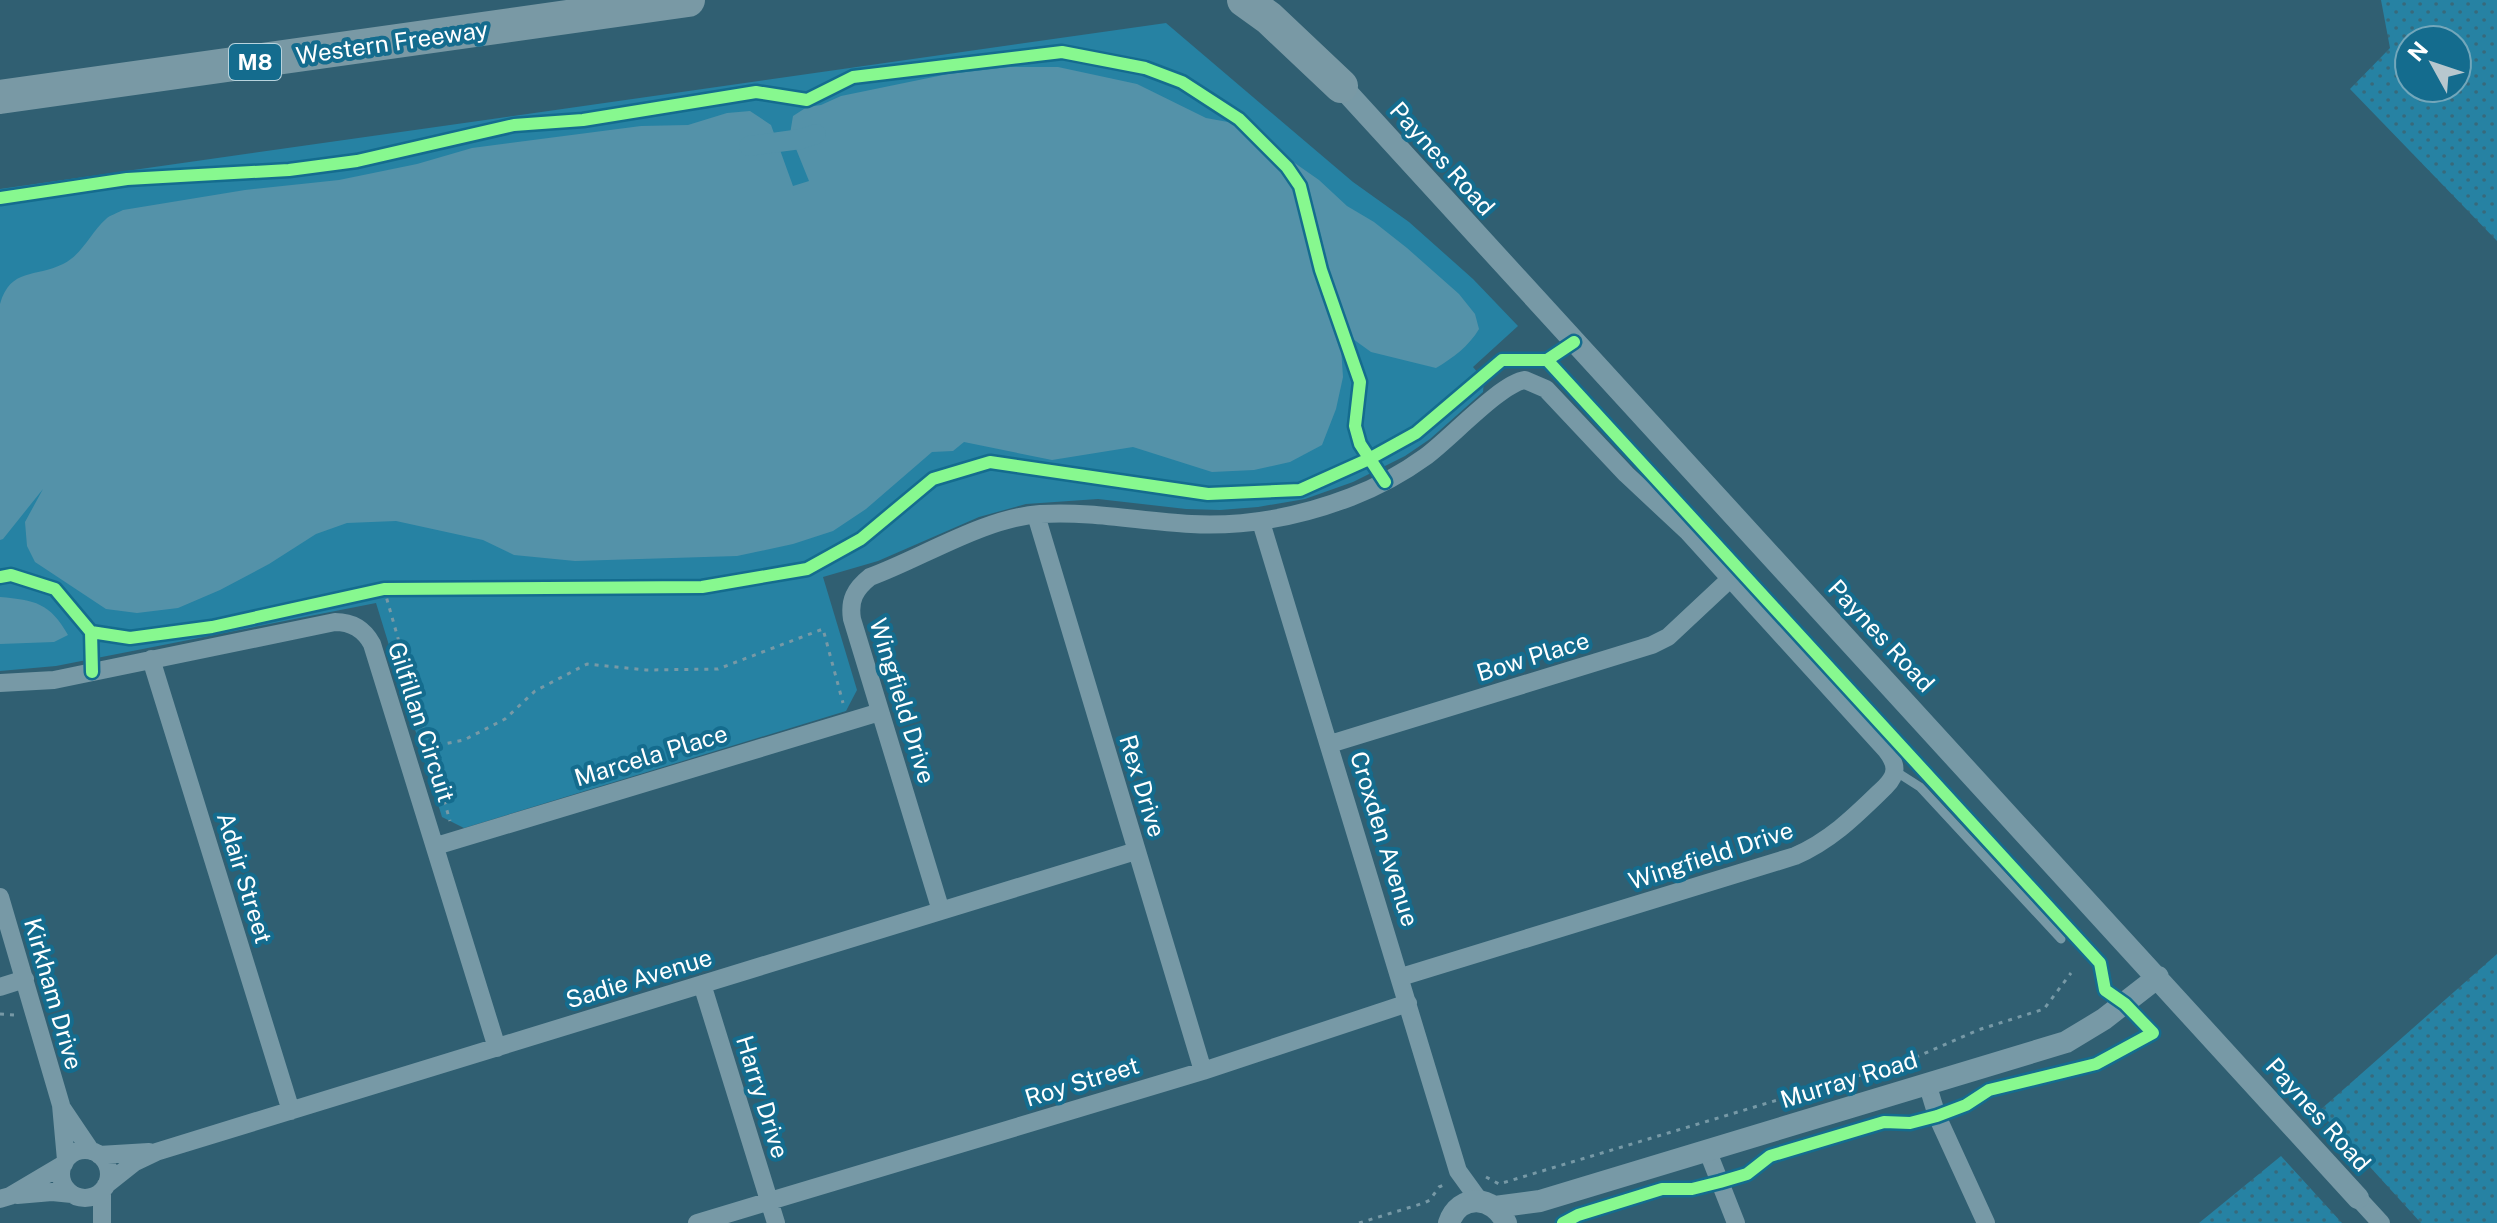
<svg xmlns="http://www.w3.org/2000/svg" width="2497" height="1223" viewBox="0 0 2497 1223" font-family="'Public Sans',sans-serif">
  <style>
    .grass { fill: url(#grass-dots); fill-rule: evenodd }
    .park { fill: #2682a3 }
    .water { fill: #5492a9 }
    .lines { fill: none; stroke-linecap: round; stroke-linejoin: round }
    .canal { stroke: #5492a9; stroke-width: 20 }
    .path { stroke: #7799a6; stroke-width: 3; stroke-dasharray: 4 6; stroke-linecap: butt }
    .service { stroke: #7799a6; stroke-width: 9 }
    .minor { stroke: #7799a6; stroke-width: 18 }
    .tertiary { stroke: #7799a6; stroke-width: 22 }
    .motorway { stroke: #7999a5; stroke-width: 34 }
    .cycleway-casing { stroke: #146c8e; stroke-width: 17 }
    .cycleway { stroke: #87f88f; stroke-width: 12 }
    .labels { text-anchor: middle; stroke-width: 8; stroke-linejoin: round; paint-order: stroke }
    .shield { fill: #146c8e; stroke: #b8d3dd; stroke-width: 2 }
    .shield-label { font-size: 22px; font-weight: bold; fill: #fff }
    .street-label { font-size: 24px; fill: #fff; stroke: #146c8e }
  </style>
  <defs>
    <pattern id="grass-dots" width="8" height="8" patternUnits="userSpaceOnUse" patternTransform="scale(2)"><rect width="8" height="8" fill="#2682a3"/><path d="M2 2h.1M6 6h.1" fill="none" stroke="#376a7c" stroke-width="1.8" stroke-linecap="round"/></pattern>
  </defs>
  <rect width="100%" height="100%" fill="#305f72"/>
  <path class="grass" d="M2381 0H2497V241L2350 89 2390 48ZM2409 40H2457V88H2409Z
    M2497 954V1223H2421L2319 1111Z
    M2281 1156 2342 1223H2199Z"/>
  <path class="park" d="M1166 23 1353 182 1409 222 1473 279 1518 326 1473 367 1484 380 1483 392 1430 439 1405 456 1353 482 1305 499 1258 507 1220 510 1186 509 1098 499 1026 504 979 517 878 561 823 577 857 690 846 711 464 828 442 817 376 603 56 666 0 671V189Z"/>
  <path class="water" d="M1010 67H1058L1137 84 1206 118 1239 124 1319 180 1347 206 1374 222 1407 248 1459 294 1475 314 1479 329C1469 346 1453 358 1436 368L1371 352 1353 339 1341 347 1343 377 1336 409 1322 445 1290 462 1254 470 1212 472 1133 447 1052 460 964 442 953 451 932 452 866 509 833 531 793 544 737 556 575 561 514 555 483 540 396 521 347 523 316 534 269 564 220 590 178 608 137 613 106 609 35 562 27 546 25 522 43 489 3 539 0 540V304C11 267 35 278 63 264 82 255 91 232 106 219 110 215 118 213 123 210L245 190 339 180 417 164 472 148 641 126 688 125 727 113 750 111 771 125 793 186 809 181 790 134 793 116 807 107 821 105 841 96 948 74Z
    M0 597C35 600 50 603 68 635L54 642 0 644Z"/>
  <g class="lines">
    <path class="canal" d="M749 146 801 139 816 134"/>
    <path class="path" d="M0 198 127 179 289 170 357 161 514 125 583 120 756 92 807 100 853 77 1062 52 1145 68 1182 82 1239 119 1287 167 1300 186 1321 270 1360 382 1355 426 1360 444 1374 467
      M384 589 450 821
      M428 747 464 740 505 719 535 691 587 664 646 670 718 669 823 629 843 703
      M0 1014 15 1015
      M1486 1177 1499 1184 1907 1061 1978 1030 2044 1009 2071 973
      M1359 1223 1424 1203 1430 1200 1439 1187 1444 1185"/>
    <path class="service" d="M1895 771 1920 787 2061 939"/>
    <path class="minor" d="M1036 515 1203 1071
      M1261 522 1458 1171 1479 1200
      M151 659 291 1111
      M0 683 54 680 335 622C352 622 364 629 372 644L497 1048
      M1330 744 1652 645 1668 637 1730 579
      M436 846 880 712
      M0 897 61 1105 66 1160
      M941 911 852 619C849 600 855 589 870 577 922 558 984 518 1040 514 1094 511 1138 521 1191 524 1247 527 1299 517 1351 497 1377 487 1403 473 1425 457 1450 439 1501 383 1525 380L1546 389 1626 474 1688 532 1886 750C1897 764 1898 774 1885 787 1857 814 1832 840 1795 856L1401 977
      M702 984 776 1223
      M0 987 25 979
      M1927 1083 1937 1116 1986 1223
      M62 1108 91 1151
      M61 1174a24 24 0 1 1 48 0a24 24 0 1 1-48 0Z
      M1708 1152 1736 1223
      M99 1155 149 1152
      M106 1185 135 1162 156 1152 1136 851
      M102 1191V1223
      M17 1195 52 1192 72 1194
      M2358 1198 2381 1223
      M0 1199 10 1196 64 1164
      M697 1223 1203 1071 1408 1003"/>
    <path class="tertiary" d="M1341 86 2358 1198
      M1495 1207 1540 1201 2066 1042 2104 1019 2158 977
      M1449 1223C1459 1193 1494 1195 1506 1223"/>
    <path class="motorway" d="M1244 0 1269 18 1341 86
      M0 97 688 0"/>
    <g class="cycleway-casing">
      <path id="cycleway" d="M0 198 127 179 289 170 357 161 514 125 583 120 756 92 807 100 853 77 1062 52 1145 68 1182 82 1239 119 1287 167 1300 186 1321 270 1360 382 1355 426 1360 444 1385 482
        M1547 360 2100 963 2105 990 2125 1004 2153 1033 2096 1064 1989 1090 1966 1105 1937 1116 1910 1123 1884 1122 1770 1156 1747 1174 1720 1182 1692 1189H1662L1578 1215 1563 1223
        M0 577 11 575 55 589 91 632 92 672
        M91 632 130 638 212 627 384 589 702 587 807 569 861 539 933 479 990 462 1208 494 1300 490 1369 459 1416 433 1502 360H1547L1574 342"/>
    </g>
    <use href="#cycleway" class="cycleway"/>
  </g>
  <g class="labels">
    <rect class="shield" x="229" y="44" width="52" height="36" rx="6"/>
    <g class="shield-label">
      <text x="255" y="70">M8</text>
    </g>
    <g class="street-label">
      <text transform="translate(392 43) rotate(-8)" y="8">Western Freeway</text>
      <text transform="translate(1442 159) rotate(48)" y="8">Paynes Road</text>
      <text transform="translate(1881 636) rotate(47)" y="8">Paynes Road</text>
      <text transform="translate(1533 657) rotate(-17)" y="8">Bow Place</text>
      <text transform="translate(902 701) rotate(73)" y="8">Wingfield Drive</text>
      <text transform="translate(421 722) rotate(72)" y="8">Gilfillan Circuit</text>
      <text transform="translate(651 756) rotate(-17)" y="8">Marcela Place</text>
      <text transform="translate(1142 786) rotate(73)" y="8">Rex Drive</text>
      <text transform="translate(1384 839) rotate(73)" y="8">Croxden Avenue</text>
      <text transform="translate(1711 856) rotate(-18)" y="8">Wingfield Drive</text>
      <text transform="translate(244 878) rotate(73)" y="8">Adair Street</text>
      <text transform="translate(639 979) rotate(-17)" y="8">Sadie Avenue</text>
      <text transform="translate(53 994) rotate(74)" y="8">Kirkham Drive</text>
      <text transform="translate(1849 1080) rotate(-17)" y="8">Murray Road</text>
      <text transform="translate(1082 1082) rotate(-17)" y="8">Roy Street</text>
      <text transform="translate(762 1097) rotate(73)" y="8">Harry Drive</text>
      <text transform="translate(2318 1115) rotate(48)" y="8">Paynes Road</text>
    </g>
  </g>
  <g transform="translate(2433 64) rotate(310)"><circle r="38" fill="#146c8e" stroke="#72a7bb" stroke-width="2"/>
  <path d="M0-6L14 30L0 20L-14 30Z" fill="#b7c7ce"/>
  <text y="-12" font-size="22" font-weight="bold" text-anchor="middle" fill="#ffffff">N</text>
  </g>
</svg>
